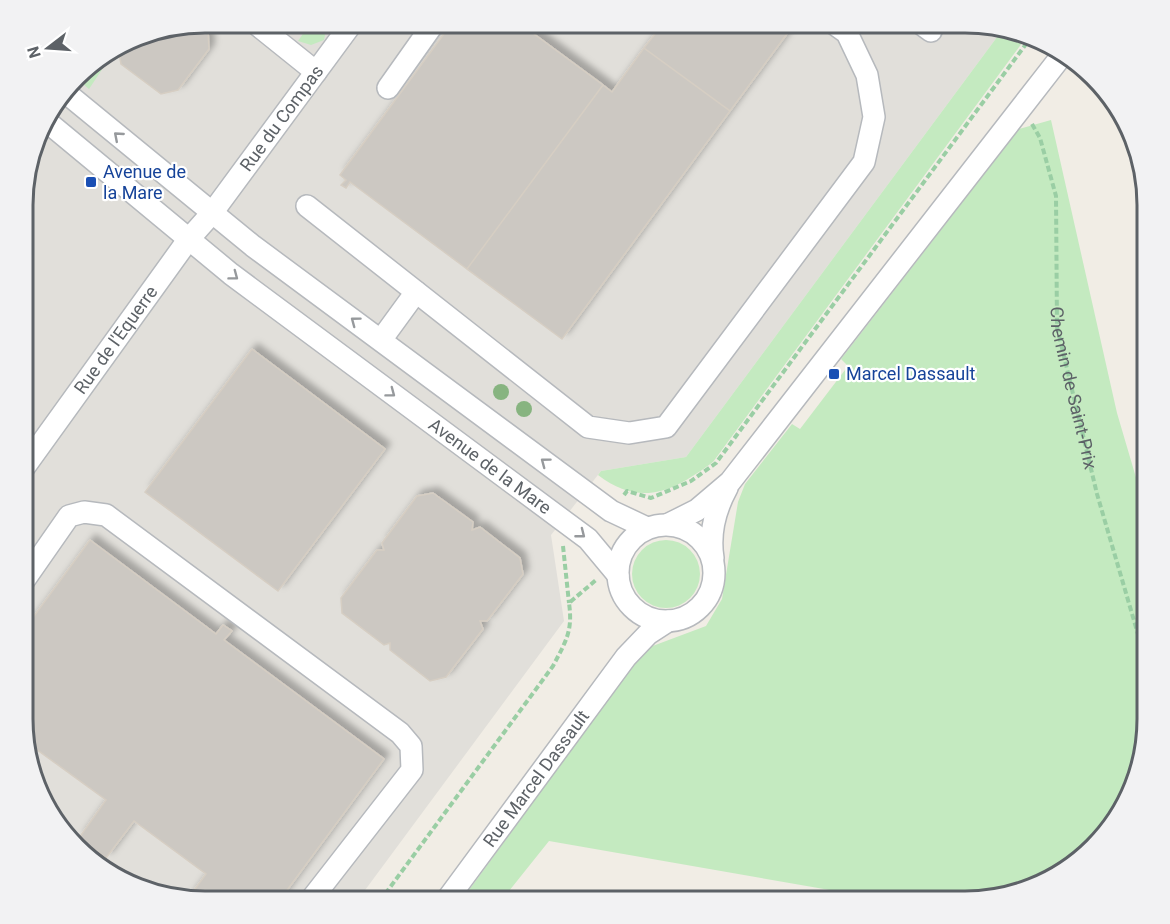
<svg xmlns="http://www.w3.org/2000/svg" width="1170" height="924" viewBox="0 0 1170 924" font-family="Roboto,sans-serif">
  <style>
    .industrial { fill: #e1dfda }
    .green { fill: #c4eac0 }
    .building { fill: #ccc8c2; stroke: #d6cec3; stroke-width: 1.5; filter: url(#shadow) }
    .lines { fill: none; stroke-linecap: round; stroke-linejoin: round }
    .minor-casing { stroke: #b6b9bd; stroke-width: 24 }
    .path { stroke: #9acea4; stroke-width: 4; stroke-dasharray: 6 3; stroke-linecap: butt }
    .minor { stroke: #fff; stroke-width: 21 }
    .tree { fill: #87b480 }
    .oneway { stroke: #96999c }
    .transit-dot { fill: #1a4fb4; stroke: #fff; stroke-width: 2 }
    .labels { text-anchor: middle; stroke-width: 4.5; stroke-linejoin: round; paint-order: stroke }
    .street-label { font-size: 18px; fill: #5d6267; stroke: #fff }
    .transit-label { font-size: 18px; fill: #164399; stroke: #fff; text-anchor: start }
    .rim { fill: none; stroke: #5d6267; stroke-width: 3 }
  </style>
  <defs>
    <filter id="shadow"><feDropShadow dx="5.5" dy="-5.5" stdDeviation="3" flood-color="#0004"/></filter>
  </defs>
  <rect width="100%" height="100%" fill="#f1ede5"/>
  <path class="industrial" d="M205 23H977L1003 29 686 457 601 471 551 535 564 621 357 901H193L135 888 84 856 41 800 23 732 24 181 47 114 85 67 146 32Z"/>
  <path class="green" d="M301 23C311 23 321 24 325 35L324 40 311 45 298 41 307 28Z
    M1003 29 1028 35 713 462C674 491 641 508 598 475L601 471 686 457Z
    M115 50 89 89 76 78 85 67Z
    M1051 120 1117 413 1147 515V732L1134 789 1102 840 1035 888 965 901H893L549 841 501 901H461L632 666 650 647 706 626 722 599 738 502 745 484 792 424 800 429 848 366 841 359 1019 129Z
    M632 574a34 34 0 1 1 68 0a34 34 0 1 1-68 0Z"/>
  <path class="building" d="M452 23H519L603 85 467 269 350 182 346 188 341 185 346 180 340 175Z
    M640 23H795L730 111 644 48 655 34Z
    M199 24 208 30 209 49 178 90 161 94 121 64 118 48 146 32Z
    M644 48 730 111 562 339 467 269 603 85 612 92Z
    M252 349 385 449 278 591 145 492Z
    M433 493 473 522 472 530 480 527 520 558 523 574 487 621H480L483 629 446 677 430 681 390 650V643L384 645 342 613 341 598 377 550H384L382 543 417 496Z
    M90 540 216 634 223 625 232 631 224 640 384 759 279 901 187 900 206 874 134 821 106 858 79 838 106 800 25 741 23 732V631Z"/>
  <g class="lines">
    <g class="minor-casing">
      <g id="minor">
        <path d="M255 23 316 72"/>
        <path d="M920 23 931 31"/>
        <path d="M388 88 434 23"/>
        <path d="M65 92 253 246 611 511 647 528"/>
        <path id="s2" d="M45 120 231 274 588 539 618 575"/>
        <path d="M307 206 588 427 629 433 666 427 864 162 874 117 867 75 847 33 833 23"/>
        <path d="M381 340 416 292"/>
        <path id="s3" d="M23 469 188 240 212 213 352 23"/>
        <path d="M669 524 697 510 730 482 1063 54"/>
        <circle cx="666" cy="573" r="48"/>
        <path d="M713 558C709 533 715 510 727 488"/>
        <path d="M23 582 69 516 84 512 106 515 400 733 411 746 412 770 310 901"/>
        <path id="s4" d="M446 901 626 657 648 634 668 621"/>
      </g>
    </g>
    <g class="path">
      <path id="s1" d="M1032 124 1040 138 1056 196 1057 327 1097 494 1147 665"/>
      <path d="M624 495 627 491 651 498 691 481 716 463 1032 36"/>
      <path d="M563 546 569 603"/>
      <path d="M380 901 553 666C566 641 573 631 569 603L596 580"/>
    </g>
    <use href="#minor" class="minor"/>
  </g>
  <g class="tree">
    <circle cx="501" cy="392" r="8"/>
    <circle cx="524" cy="409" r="8"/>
  </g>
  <defs><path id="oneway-chevron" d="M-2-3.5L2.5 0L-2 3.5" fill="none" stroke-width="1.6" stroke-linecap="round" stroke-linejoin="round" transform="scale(1.5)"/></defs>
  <g class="oneway">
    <use href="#oneway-chevron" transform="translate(118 136) rotate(-139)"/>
    <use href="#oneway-chevron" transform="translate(234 276) rotate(37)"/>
    <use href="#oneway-chevron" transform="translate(355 321) rotate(-143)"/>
    <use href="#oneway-chevron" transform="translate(391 393) rotate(37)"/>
    <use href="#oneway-chevron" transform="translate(545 462) rotate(-143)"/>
    <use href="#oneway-chevron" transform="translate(581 534) rotate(38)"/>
  </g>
  <g class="transit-dot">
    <rect x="85" y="176" width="12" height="12" rx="3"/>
    <rect x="828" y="368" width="12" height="12" rx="3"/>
  </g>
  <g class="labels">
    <g class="street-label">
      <text dy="6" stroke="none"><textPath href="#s3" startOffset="436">Rue du Compas</textPath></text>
      <text dy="6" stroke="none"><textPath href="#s3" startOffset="159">Rue de l'Equerre</textPath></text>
      <text dy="6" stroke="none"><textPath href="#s1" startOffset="270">Chemin de Saint-Prix</textPath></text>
      <text dy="6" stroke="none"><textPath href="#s2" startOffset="564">Avenue de la Mare</textPath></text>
      <text dy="6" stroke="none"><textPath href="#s4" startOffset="152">Rue Marcel Dassault</textPath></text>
    </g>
    <g class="transit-label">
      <text x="103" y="178">Avenue de<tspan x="103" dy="21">la Mare</tspan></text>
      <text x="846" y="380">Marcel Dassault</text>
    </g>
  </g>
  <path d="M0 0H1170V924H0ZM205 33H965A172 172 0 0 1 1137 205V719A172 172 0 0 1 965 891H205A172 172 0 0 1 33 719V205A172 172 0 0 1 205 33Z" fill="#f2f2f3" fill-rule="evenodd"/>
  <path class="rim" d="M205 33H965A172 172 0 0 1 1137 205V719A172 172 0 0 1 965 891H205A172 172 0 0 1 33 719V205A172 172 0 0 1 205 33Z"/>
  <g transform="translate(48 48) rotate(253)" stroke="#ffffff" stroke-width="4.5" paint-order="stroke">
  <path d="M0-4.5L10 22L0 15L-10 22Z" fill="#5d6267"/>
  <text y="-9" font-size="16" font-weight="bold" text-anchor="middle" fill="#5d6267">N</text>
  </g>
</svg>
